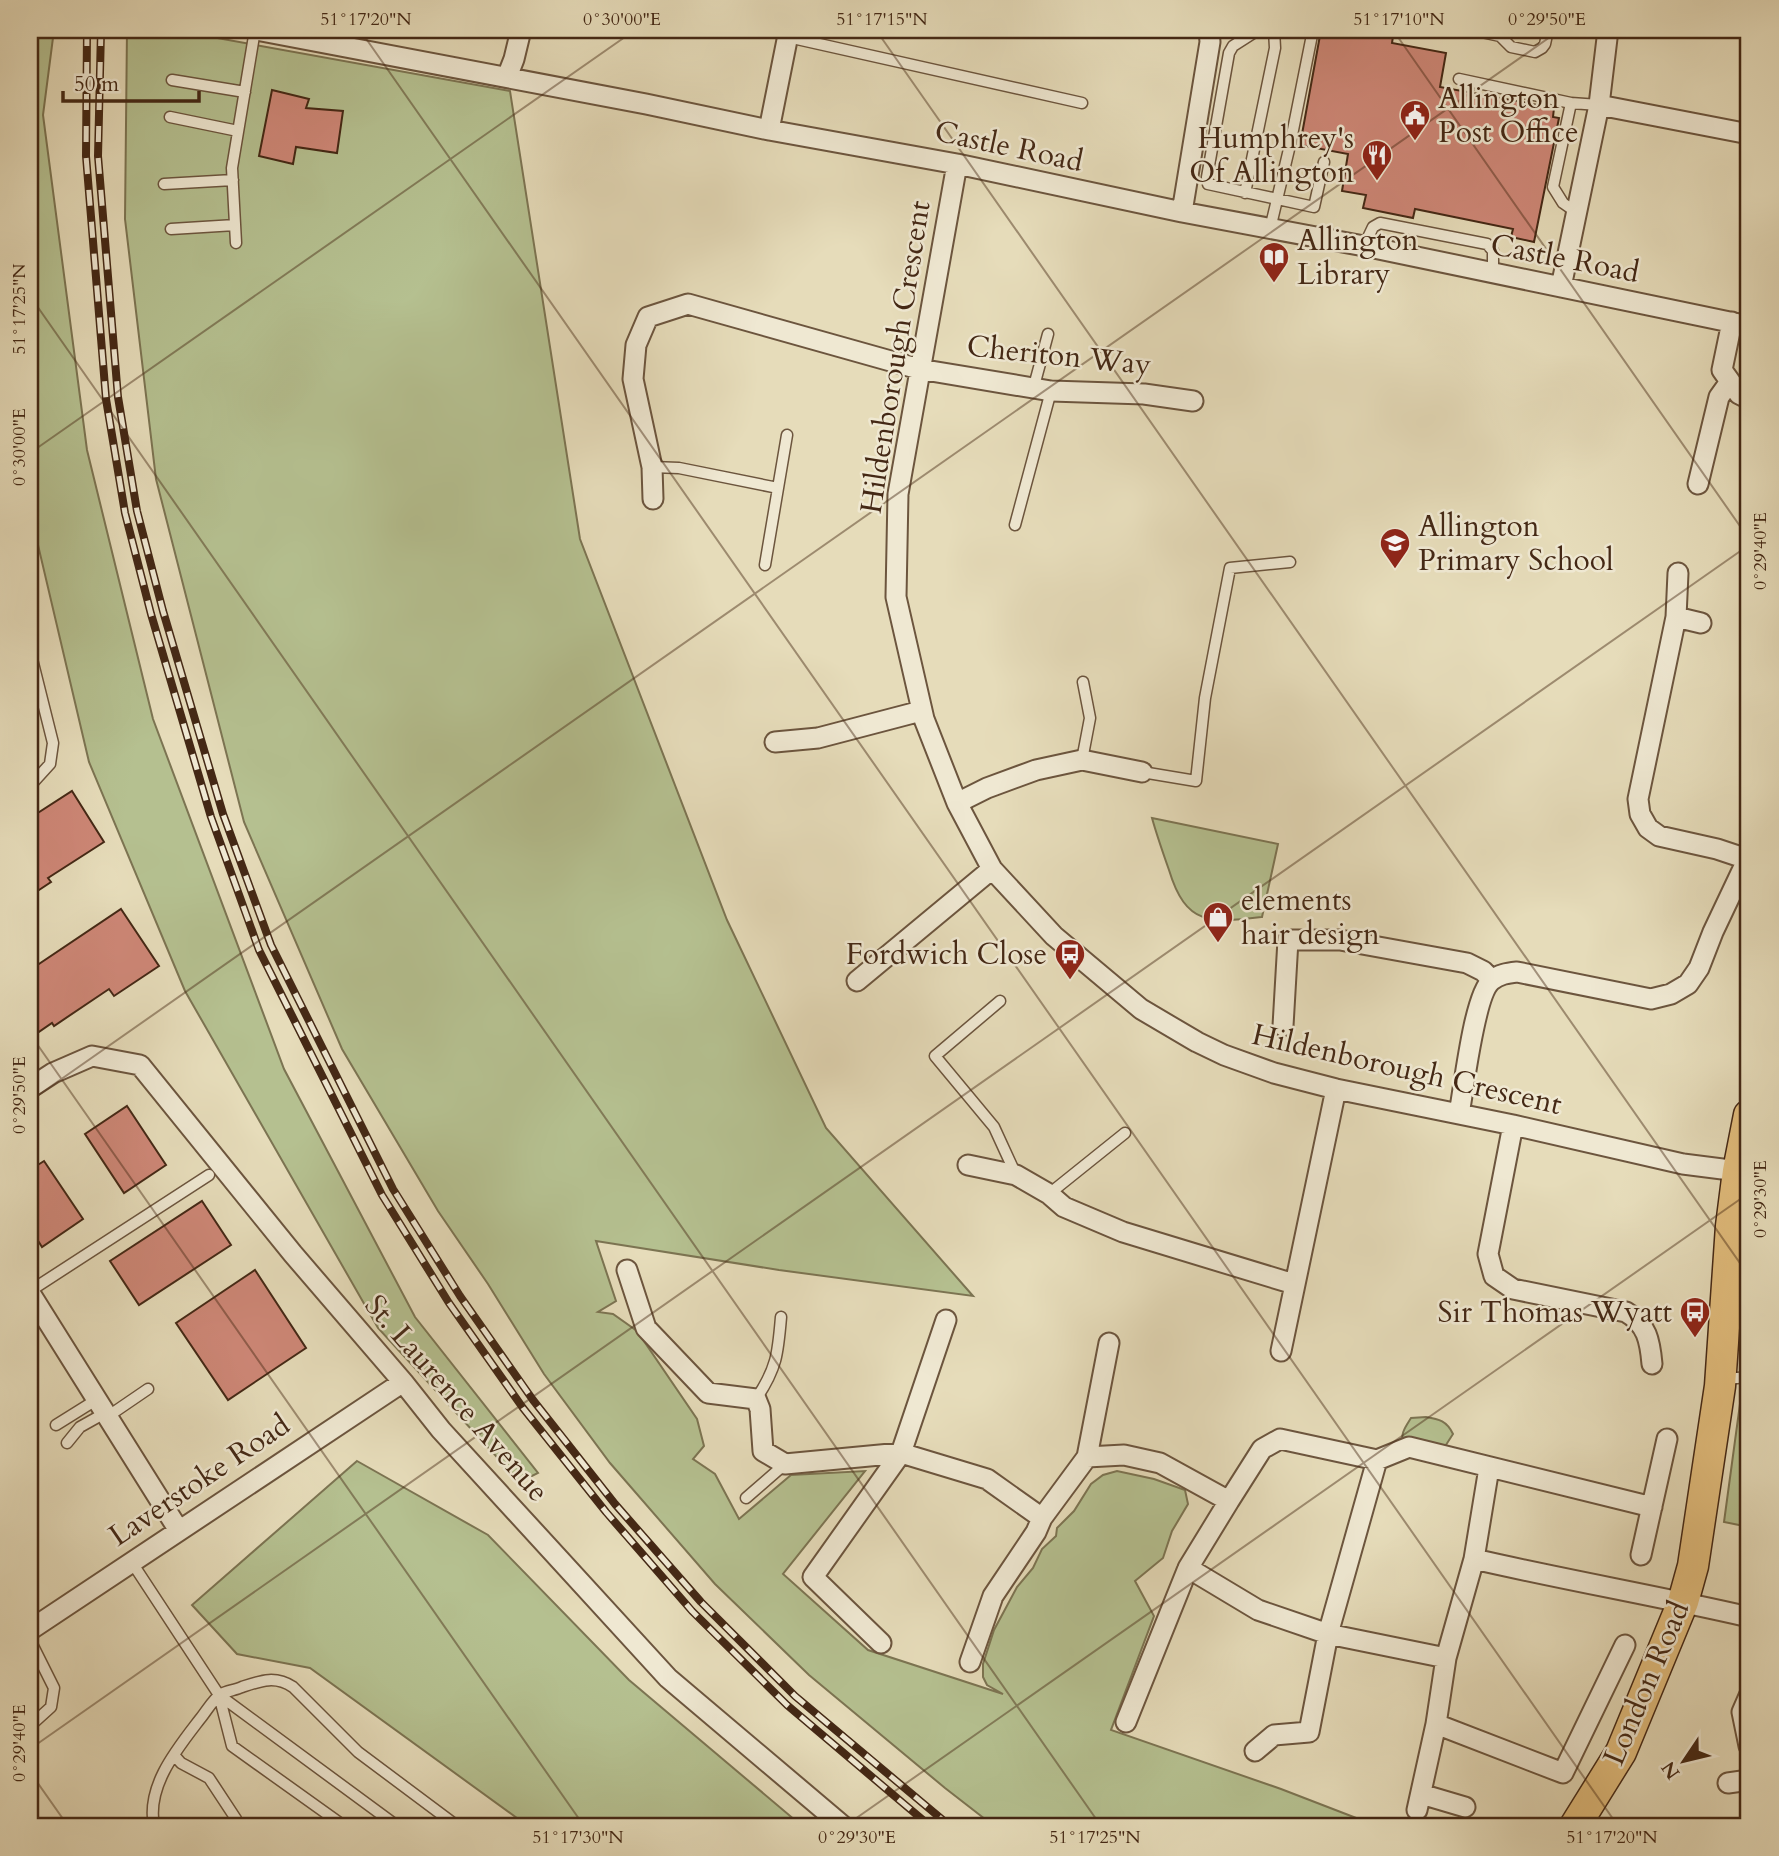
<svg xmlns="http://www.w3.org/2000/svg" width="1779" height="1856" viewBox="0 0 1779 1856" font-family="Cardo,serif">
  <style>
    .green { fill: #b5c090; stroke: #7c7452; stroke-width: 2 }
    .building { fill: #ce8777; stroke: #442815; stroke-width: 2 }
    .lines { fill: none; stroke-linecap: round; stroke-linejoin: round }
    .lane-casing { stroke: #6c553e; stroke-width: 13 }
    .street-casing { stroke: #6c553e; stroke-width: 23 }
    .primary-casing { stroke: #442815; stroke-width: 33 }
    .lane { stroke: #efe8d2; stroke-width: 10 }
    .street { stroke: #efe8d2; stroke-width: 19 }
    .primary { stroke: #e3be7d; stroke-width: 30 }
    .rail-casing { stroke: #442815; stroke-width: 8 }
    .rail { stroke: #efe8d2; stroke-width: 5; stroke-dasharray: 16; stroke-linecap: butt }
    .ticks { fill: none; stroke: #442815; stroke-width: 2; stroke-opacity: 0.45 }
    .labels { text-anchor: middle; stroke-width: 5; stroke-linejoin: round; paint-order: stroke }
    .poi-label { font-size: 30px; fill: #442815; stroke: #efe8d2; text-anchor: start }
    .street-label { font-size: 30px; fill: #442815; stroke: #efe8d2 }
    .neatline { fill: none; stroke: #442815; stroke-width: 2.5 }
    .ticks-label { font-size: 18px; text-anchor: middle; fill: #442815 }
  </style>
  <rect width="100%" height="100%" fill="#e6dcba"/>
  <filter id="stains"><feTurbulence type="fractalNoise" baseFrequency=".00286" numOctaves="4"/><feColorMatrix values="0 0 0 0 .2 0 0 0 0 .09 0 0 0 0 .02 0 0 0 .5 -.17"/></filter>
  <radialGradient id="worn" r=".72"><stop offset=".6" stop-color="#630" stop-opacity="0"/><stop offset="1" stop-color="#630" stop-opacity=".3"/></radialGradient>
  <path class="green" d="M30 30H54L43 115 87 450 153 719 284 1069 415 1317 538 1473 520 1482 378 1328 185 991 89 762 30 511Z
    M127 30H173L510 91 580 539 727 920 826 1128 973 1296 779 1270 596 1241 616 1301 598 1312 613 1314 637 1331 697 1419 704 1446 693 1459 715 1474 739 1519 791 1475 865 1471 783 1574 868 1650 1003 1694 987 1685 983 1677V1664L994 1630 1017 1587 1033 1568 1042 1549 1056 1536 1057 1528 1074 1511 1091 1484 1103 1475 1117 1471 1154 1479 1185 1490 1188 1504 1172 1531 1163 1558 1135 1581 1154 1616 1111 1730 1281 1789 1377 1826H994L945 1788 809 1675 715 1584 610 1463 544 1374 488 1284 438 1211 342 1049 244 822 156 479 125 219Z
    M1152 818 1278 844 1262 917C1210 923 1186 926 1169 870 1163 853 1157 836 1152 818Z
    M1749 1387V1472L1744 1526 1724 1522 1742 1389Z
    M1426 1417C1439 1419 1447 1421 1453 1434L1444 1448 1404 1444C1399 1435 1406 1426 1411 1418Z
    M357 1461 488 1535 629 1680 802 1826H528L310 1668 237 1654 192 1605Z"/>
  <path class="building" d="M1321 30 1359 37 1354 30H1394L1392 43 1446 53 1440 87 1554 108 1553 117 1559 118 1534 242 1511 237 1513 229 1415 209 1413 218 1363 208 1366 195 1342 191 1348 154 1300 145Z
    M272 90 309 99 306 108 343 111 337 153 296 147 293 164 259 156Z
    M72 791 104 842 48 878 51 882 30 896V818Z
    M121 909 159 966 114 996 109 989 54 1026 52 1023 30 1038V970Z
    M127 1106 166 1165 124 1193 85 1134Z
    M44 1161 83 1219 42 1247 30 1228V1170Z
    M202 1201 231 1245 139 1305 110 1261Z
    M255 1270 306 1348 228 1400 176 1323Z"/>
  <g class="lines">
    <g class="lane-casing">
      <path id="lane" d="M1258 30 1233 46 1229 53 1207 177 1208 184 1314 207 1324 162
        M1472 30 1500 36 1511 47 1535 52 1542 48 1545 44 1548 30
        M788 37 1082 103
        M1459 79 1571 103
        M172 80 245 92
        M170 117 238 131
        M164 184 233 180
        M1245 193 1275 48 1274 30
        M1576 212 1563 203 1553 187 1571 103 1599 105
        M171 229 235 225
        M1270 229 1290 145 1313 30
        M236 243 232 168 255 30
        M1364 246 1373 227 1380 223 1487 244 1493 251V273
        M1034 386 1048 334
        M652 467 679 468 778 488
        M1015 525 1051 391
        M765 565 787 435
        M30 651 53 743 50 764 30 786
        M1082 760 1090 718 1083 682
        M1142 772 1196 781 1205 698 1230 568 1290 562
        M1000 1001 935 1056 994 1127 1016 1175
        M1049 1194 1125 1133
        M30 1291 209 1175
        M1725 1379 1749 1377
        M756 1399C777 1368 778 1353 781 1317
        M107 1417 148 1389
        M56 1425 96 1400
        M67 1443 80 1427 105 1413
        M746 1498 785 1464
        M131 1561 219 1695
        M30 1640 54 1688 51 1707 30 1726
        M174 1755 181 1763 209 1778 236 1819
        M154 1826C146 1786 177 1749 200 1719 206 1712 213 1699 221 1694 227 1691 235 1690 242 1687 260 1681 275 1675 293 1687L358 1752 457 1826
        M344 1826 232 1746 219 1695 397 1826"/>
    </g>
    <g class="street-casing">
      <path id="street" d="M256 30 646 104 769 130 957 164 1182 212 1364 246 1749 326
        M507 77 514 59 521 30
        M1599 105 1749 134
        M769 130 789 30
        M957 164 898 494 896 597 924 719 957 803 992 869 1054 936 1141 1009 1197 1042 1224 1055 1274 1073 1336 1089 1513 1125 1683 1164 1738 1171
        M1182 212 1210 42 1209 30
        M1561 287 1599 105 1608 30
        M1732 322 1722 370 1739 394 1749 399
        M1698 484 1719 397 1729 383
        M653 499 652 467 633 379 636 345 648 317 688 304 919 369 1051 391 1144 394 1193 401
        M1678 573 1676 617 1638 799 1640 814 1648 828 1659 836 1717 849 1747 859
        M1676 617 1701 623
        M775 742 818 738 921 711
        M957 803 987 788 1036 770 1082 760 1142 772
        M857 981 992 869
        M1283 1026 1288 940H1340L1467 963 1483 971 1492 980
        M30 1088 53 1073 92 1056 140 1065 293 1254 403 1382 441 1430 668 1678 843 1826
        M1459 1114C1464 1088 1474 996 1491 981 1499 974 1508 973 1517 972L1651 999 1671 994 1688 984 1699 968 1713 932 1749 856
        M1513 1125 1488 1254 1494 1276 1513 1289 1626 1312C1647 1324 1650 1341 1652 1364
        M968 1165 1016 1175 1049 1194 1064 1207 1123 1232 1294 1284
        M627 1270 646 1328 708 1393 756 1399 760 1409 763 1451 785 1464 901 1453 987 1479 1042 1518 1087 1457 1124 1455 1160 1463 1229 1501 1188 1568 1258 1610 1328 1634 1446 1658 1474 1559C1565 1580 1658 1596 1749 1617
        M30 1293 178 1529
        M1281 1351 1336 1089
        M1087 1457 1109 1343
        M1229 1501 1262 1449 1280 1439 1377 1460 1409 1447 1652 1507
        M1641 1555 1667 1439
        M1474 1559 1489 1468
        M30 1630 403 1382
        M881 1643 813 1577 901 1453 946 1320
        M1446 1658 1436 1724 1563 1773 1625 1645
        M970 1662 993 1596 1036 1532 1042 1518
        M1749 1696 1742 1712 1749 1746
        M1126 1722 1188 1568
        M1255 1751 1274 1735 1309 1732 1328 1634 1377 1460
        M1728 1783 1749 1780
        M1421 1794 1465 1807
        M1417 1810 1436 1724"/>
    </g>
    <g class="primary-casing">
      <path id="primary" d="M1575 1826 1621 1752 1683 1602 1693 1566 1720 1386 1731 1226 1738 1171 1749 1115"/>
    </g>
    <use href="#lane" class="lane"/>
    <use href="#street" class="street"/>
    <use href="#primary" class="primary"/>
    <g class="rail-casing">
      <path id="rail" d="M87 30 86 156 106 399 125 513 151 614 211 817 259 950 382 1195 449 1303 523 1408 606 1512 692 1611 787 1705 930 1826
        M101 30 98 156 118 397 137 511 163 611 223 814 271 945 393 1189 460 1296 533 1400 615 1504 701 1602 795 1696 950 1826"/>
    </g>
    <use href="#rail" class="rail"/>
  </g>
  <path class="ticks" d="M360 30 1618 1826M876 30 1749 1276M1393 30 1749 539M30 296 1101 1826M30 453 635 30M30 1034 584 1826M30 1101 1560 30M30 1749 1749 545M30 1772 68 1826M845 1826 1749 1193"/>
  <defs>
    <g id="civic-pin" transform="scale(1.575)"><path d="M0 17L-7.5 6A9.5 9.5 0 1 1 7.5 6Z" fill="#8f2418" stroke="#efe8d2"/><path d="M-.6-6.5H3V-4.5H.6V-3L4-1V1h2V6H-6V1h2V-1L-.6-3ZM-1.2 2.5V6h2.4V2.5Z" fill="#fff"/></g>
    <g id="restaurant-pin" transform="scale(1.575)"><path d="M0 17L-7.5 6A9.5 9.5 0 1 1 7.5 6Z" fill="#8f2418" stroke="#efe8d2"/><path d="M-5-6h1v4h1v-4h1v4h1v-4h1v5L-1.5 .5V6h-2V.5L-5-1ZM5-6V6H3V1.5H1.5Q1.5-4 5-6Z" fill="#fff"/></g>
    <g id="library-pin" transform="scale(1.575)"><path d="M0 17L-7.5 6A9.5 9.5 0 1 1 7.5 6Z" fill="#8f2418" stroke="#efe8d2"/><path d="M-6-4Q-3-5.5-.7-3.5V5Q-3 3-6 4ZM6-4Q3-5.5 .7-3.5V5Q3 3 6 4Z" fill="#fff"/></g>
    <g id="school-pin" transform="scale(1.575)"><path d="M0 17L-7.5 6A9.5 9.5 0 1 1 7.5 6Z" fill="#8f2418" stroke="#efe8d2"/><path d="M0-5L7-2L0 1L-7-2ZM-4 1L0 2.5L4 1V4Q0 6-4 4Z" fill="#fff"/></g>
    <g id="shop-pin" transform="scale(1.575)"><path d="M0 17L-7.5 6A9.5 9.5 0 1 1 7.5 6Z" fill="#8f2418" stroke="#efe8d2"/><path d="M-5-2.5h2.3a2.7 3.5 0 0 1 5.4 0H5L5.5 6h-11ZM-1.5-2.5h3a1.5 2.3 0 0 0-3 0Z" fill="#fff"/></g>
    <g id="bus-pin" transform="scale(1.575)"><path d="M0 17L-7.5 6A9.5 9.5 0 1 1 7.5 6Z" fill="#8f2418" stroke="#efe8d2"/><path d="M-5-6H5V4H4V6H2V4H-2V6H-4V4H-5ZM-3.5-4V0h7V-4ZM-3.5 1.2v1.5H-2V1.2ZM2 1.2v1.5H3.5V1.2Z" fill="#fff"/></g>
  </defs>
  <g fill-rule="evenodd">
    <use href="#civic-pin" x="1415" y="115"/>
    <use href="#restaurant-pin" x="1377" y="155"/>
    <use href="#library-pin" x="1274" y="257"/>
    <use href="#school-pin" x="1395" y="543"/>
    <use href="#shop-pin" x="1218" y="917"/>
    <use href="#bus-pin" x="1070" y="954"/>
    <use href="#bus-pin" x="1695" y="1312"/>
  </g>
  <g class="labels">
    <g class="poi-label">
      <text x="1438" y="108">Allington<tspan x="1438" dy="34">Post Office</tspan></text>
      <text x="1354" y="148" text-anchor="end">Humphrey's<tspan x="1354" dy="34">Of Allington</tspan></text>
      <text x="1297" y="250">Allington<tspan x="1297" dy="34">Library</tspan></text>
      <text x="1418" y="536">Allington<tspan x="1418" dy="34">Primary School</tspan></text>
      <text x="1241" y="910">elements<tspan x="1241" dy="34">hair design</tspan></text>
      <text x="1047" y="964" text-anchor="end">Fordwich Close</text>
      <text x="1672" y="1322" text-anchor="end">Sir Thomas Wyatt</text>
    </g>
    <g class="street-label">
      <text transform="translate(1009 146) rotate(12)" y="10">Castle Road</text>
      <text transform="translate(1565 258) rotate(11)" y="10">Castle Road</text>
      <text transform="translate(1059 355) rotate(6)" y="10">Cheriton Way</text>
      <text transform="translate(895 357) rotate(-81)" y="10">Hildenborough Crescent</text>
      <text transform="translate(1407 1069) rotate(13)" y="10">Hildenborough Crescent</text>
      <text transform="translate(457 1398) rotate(49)" y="10">St. Laurence Avenue</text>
      <text transform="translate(199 1480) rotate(-34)" y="10">Laverstoke Road</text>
      <text transform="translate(1646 1683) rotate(-67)" y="10">London Road</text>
    </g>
  </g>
  <rect width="1779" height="1856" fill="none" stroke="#e6dcba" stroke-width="77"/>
  <g transform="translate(1684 1761) rotate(235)" stroke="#efe8d2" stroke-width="5" paint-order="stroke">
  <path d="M0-5L12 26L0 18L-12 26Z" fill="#442815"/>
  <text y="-10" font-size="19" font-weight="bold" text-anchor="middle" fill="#442815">N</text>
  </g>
  <path d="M63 91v10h136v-10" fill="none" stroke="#442815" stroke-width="3.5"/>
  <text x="74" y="91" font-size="21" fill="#442815" stroke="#efe8d2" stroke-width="5" paint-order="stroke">50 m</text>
  <rect x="38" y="38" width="1702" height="1780" class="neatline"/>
  <g class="ticks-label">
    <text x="366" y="25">51°17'20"N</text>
    <text x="622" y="25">0°30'00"E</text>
    <text x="882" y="25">51°17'15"N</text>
    <text x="1399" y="25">51°17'10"N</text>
    <text x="1547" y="25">0°29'50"E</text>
    <text transform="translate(19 309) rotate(-90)" y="6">51°17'25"N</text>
    <text transform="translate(19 447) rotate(-90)" y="6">0°30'00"E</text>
    <text transform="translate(1760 551) rotate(-90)" y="6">0°29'40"E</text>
    <text transform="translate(19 1095) rotate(-90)" y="6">0°29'50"E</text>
    <text transform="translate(1760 1199) rotate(-90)" y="6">0°29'30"E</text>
    <text transform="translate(19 1743) rotate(-90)" y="6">0°29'40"E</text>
    <text x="578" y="1843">51°17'30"N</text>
    <text x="857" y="1843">0°29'30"E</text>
    <text x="1095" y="1843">51°17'25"N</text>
    <text x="1612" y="1843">51°17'20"N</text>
  </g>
  <rect width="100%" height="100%" filter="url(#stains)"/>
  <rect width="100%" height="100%" fill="url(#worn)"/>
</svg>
